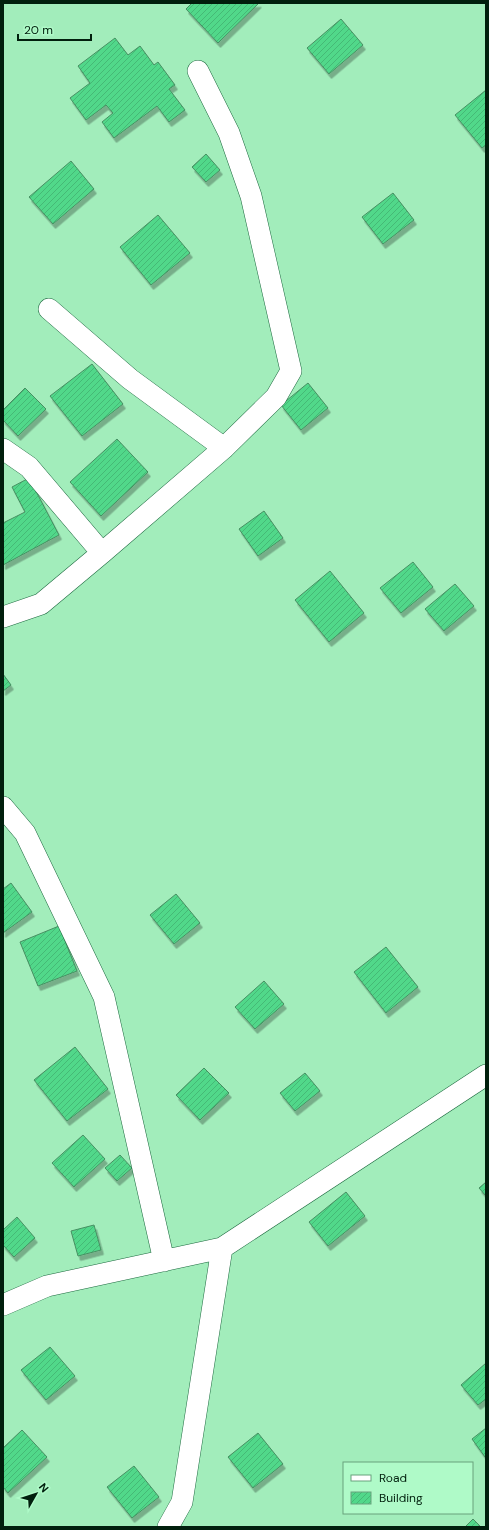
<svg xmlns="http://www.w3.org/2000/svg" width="489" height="1530" viewBox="0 0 489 1530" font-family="'DM Sans',sans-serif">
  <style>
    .building { fill: url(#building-hatch); stroke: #478f62; filter: url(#shadow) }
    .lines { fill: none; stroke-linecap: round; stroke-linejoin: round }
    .minor-casing { stroke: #1e6a40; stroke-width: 22 }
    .minor { stroke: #fff; stroke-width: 21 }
  </style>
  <defs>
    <pattern id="building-hatch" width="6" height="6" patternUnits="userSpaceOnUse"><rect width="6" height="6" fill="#51d88a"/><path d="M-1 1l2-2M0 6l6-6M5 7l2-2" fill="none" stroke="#45b976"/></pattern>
    <filter id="shadow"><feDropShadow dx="2.5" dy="4.5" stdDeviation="0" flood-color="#0004"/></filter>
  </defs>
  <rect width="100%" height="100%" fill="#a2edbb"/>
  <path class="building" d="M192 3H259L218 43 186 9Z
    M341 19 363 45 329 74 307 48Z
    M115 38 128 55 140 46 154 65 158 62 175 85 169 89 185 110 169 122 157 106 114 138 102 122 113 113 106 105 86 120 70 98 90 83 78 66Z
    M486 90V145L482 148 455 115Z
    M206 154 220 170 206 182 192 167Z
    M71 161 94 189 53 224 29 197Z
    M393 193 414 220 383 244 362 217Z
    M158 215 190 253 151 285 120 247Z
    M92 364 123 404 82 436 50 396Z
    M308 383 328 408 301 430 281 405Z
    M25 388 46 409 18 436 3 420V410Z
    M117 439 148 472 101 516 70 482Z
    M29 478 59 535 3 565V523L25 512 12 487Z
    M264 511 283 538 258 556 239 529Z
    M413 562 433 587 401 613 380 588Z
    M330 571 364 613 329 642 295 600Z
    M455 584 474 606 444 631 425 609Z
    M3 674 11 685 3 691Z
    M11 883 32 912 3 933V889Z
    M176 894 200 923 174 944 150 915Z
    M59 926 77 971 38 986 20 942Z
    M386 947 418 987 386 1013 354 972Z
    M264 981 284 1004 255 1029 235 1007Z
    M75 1047 108 1089 67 1121 34 1080Z
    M204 1068 229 1093 200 1120 176 1095Z
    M305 1073 320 1091 295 1111 280 1093Z
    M83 1135 105 1159 74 1187 52 1163Z
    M120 1155 132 1168 117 1181 105 1168Z
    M486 1182V1196L479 1188Z
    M346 1192 365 1216 328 1246 309 1222Z
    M17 1217 35 1238 14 1257 3 1245V1230Z
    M94 1225 101 1250 78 1256 71 1231Z
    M50 1347 75 1376 46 1400 21 1370Z
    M486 1363V1399L478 1405 461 1385Z
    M486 1428V1456L485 1457 472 1439Z
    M22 1430 47 1457 8 1493 3 1487V1448Z
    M258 1433 283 1464 253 1488 228 1457Z
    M134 1466 159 1497 132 1518 107 1487Z
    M473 1519 481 1527H465Z"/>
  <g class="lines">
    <g class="minor-casing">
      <path id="minor" d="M49 309 130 379 224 448
        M3 449 29 467 102 553
        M3 617 41 604 102 553 224 448 276 397 291 371 251 196 229 133 198 71
        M3 807 25 833 104 997 164 1261
        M3 1305 47 1286 222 1248 486 1075
        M168 1527 182 1502 222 1248"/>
    </g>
    <use href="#minor" class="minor"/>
  </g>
  <rect width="489" height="1530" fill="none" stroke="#011f0d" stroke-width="8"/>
  <rect x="343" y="1462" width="130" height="52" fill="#affac8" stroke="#69a27d"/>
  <rect x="351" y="1475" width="20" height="6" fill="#ffffff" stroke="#69a27d"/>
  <text x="379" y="1482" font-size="12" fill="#011f0d">Road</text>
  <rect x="351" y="1492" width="20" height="12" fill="url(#building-hatch)" stroke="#69a27d"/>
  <text x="379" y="1502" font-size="12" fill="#011f0d">Building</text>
  <g transform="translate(36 1494) rotate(51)" stroke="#affac8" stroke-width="3" paint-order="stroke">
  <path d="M0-3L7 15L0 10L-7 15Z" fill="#011f0d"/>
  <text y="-6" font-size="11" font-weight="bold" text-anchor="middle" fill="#011f0d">N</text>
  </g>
  <path d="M18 34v6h73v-6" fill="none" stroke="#011f0d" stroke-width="2"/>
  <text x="24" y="34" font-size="12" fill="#011f0d" stroke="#affac8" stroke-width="3" paint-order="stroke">20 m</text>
</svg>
